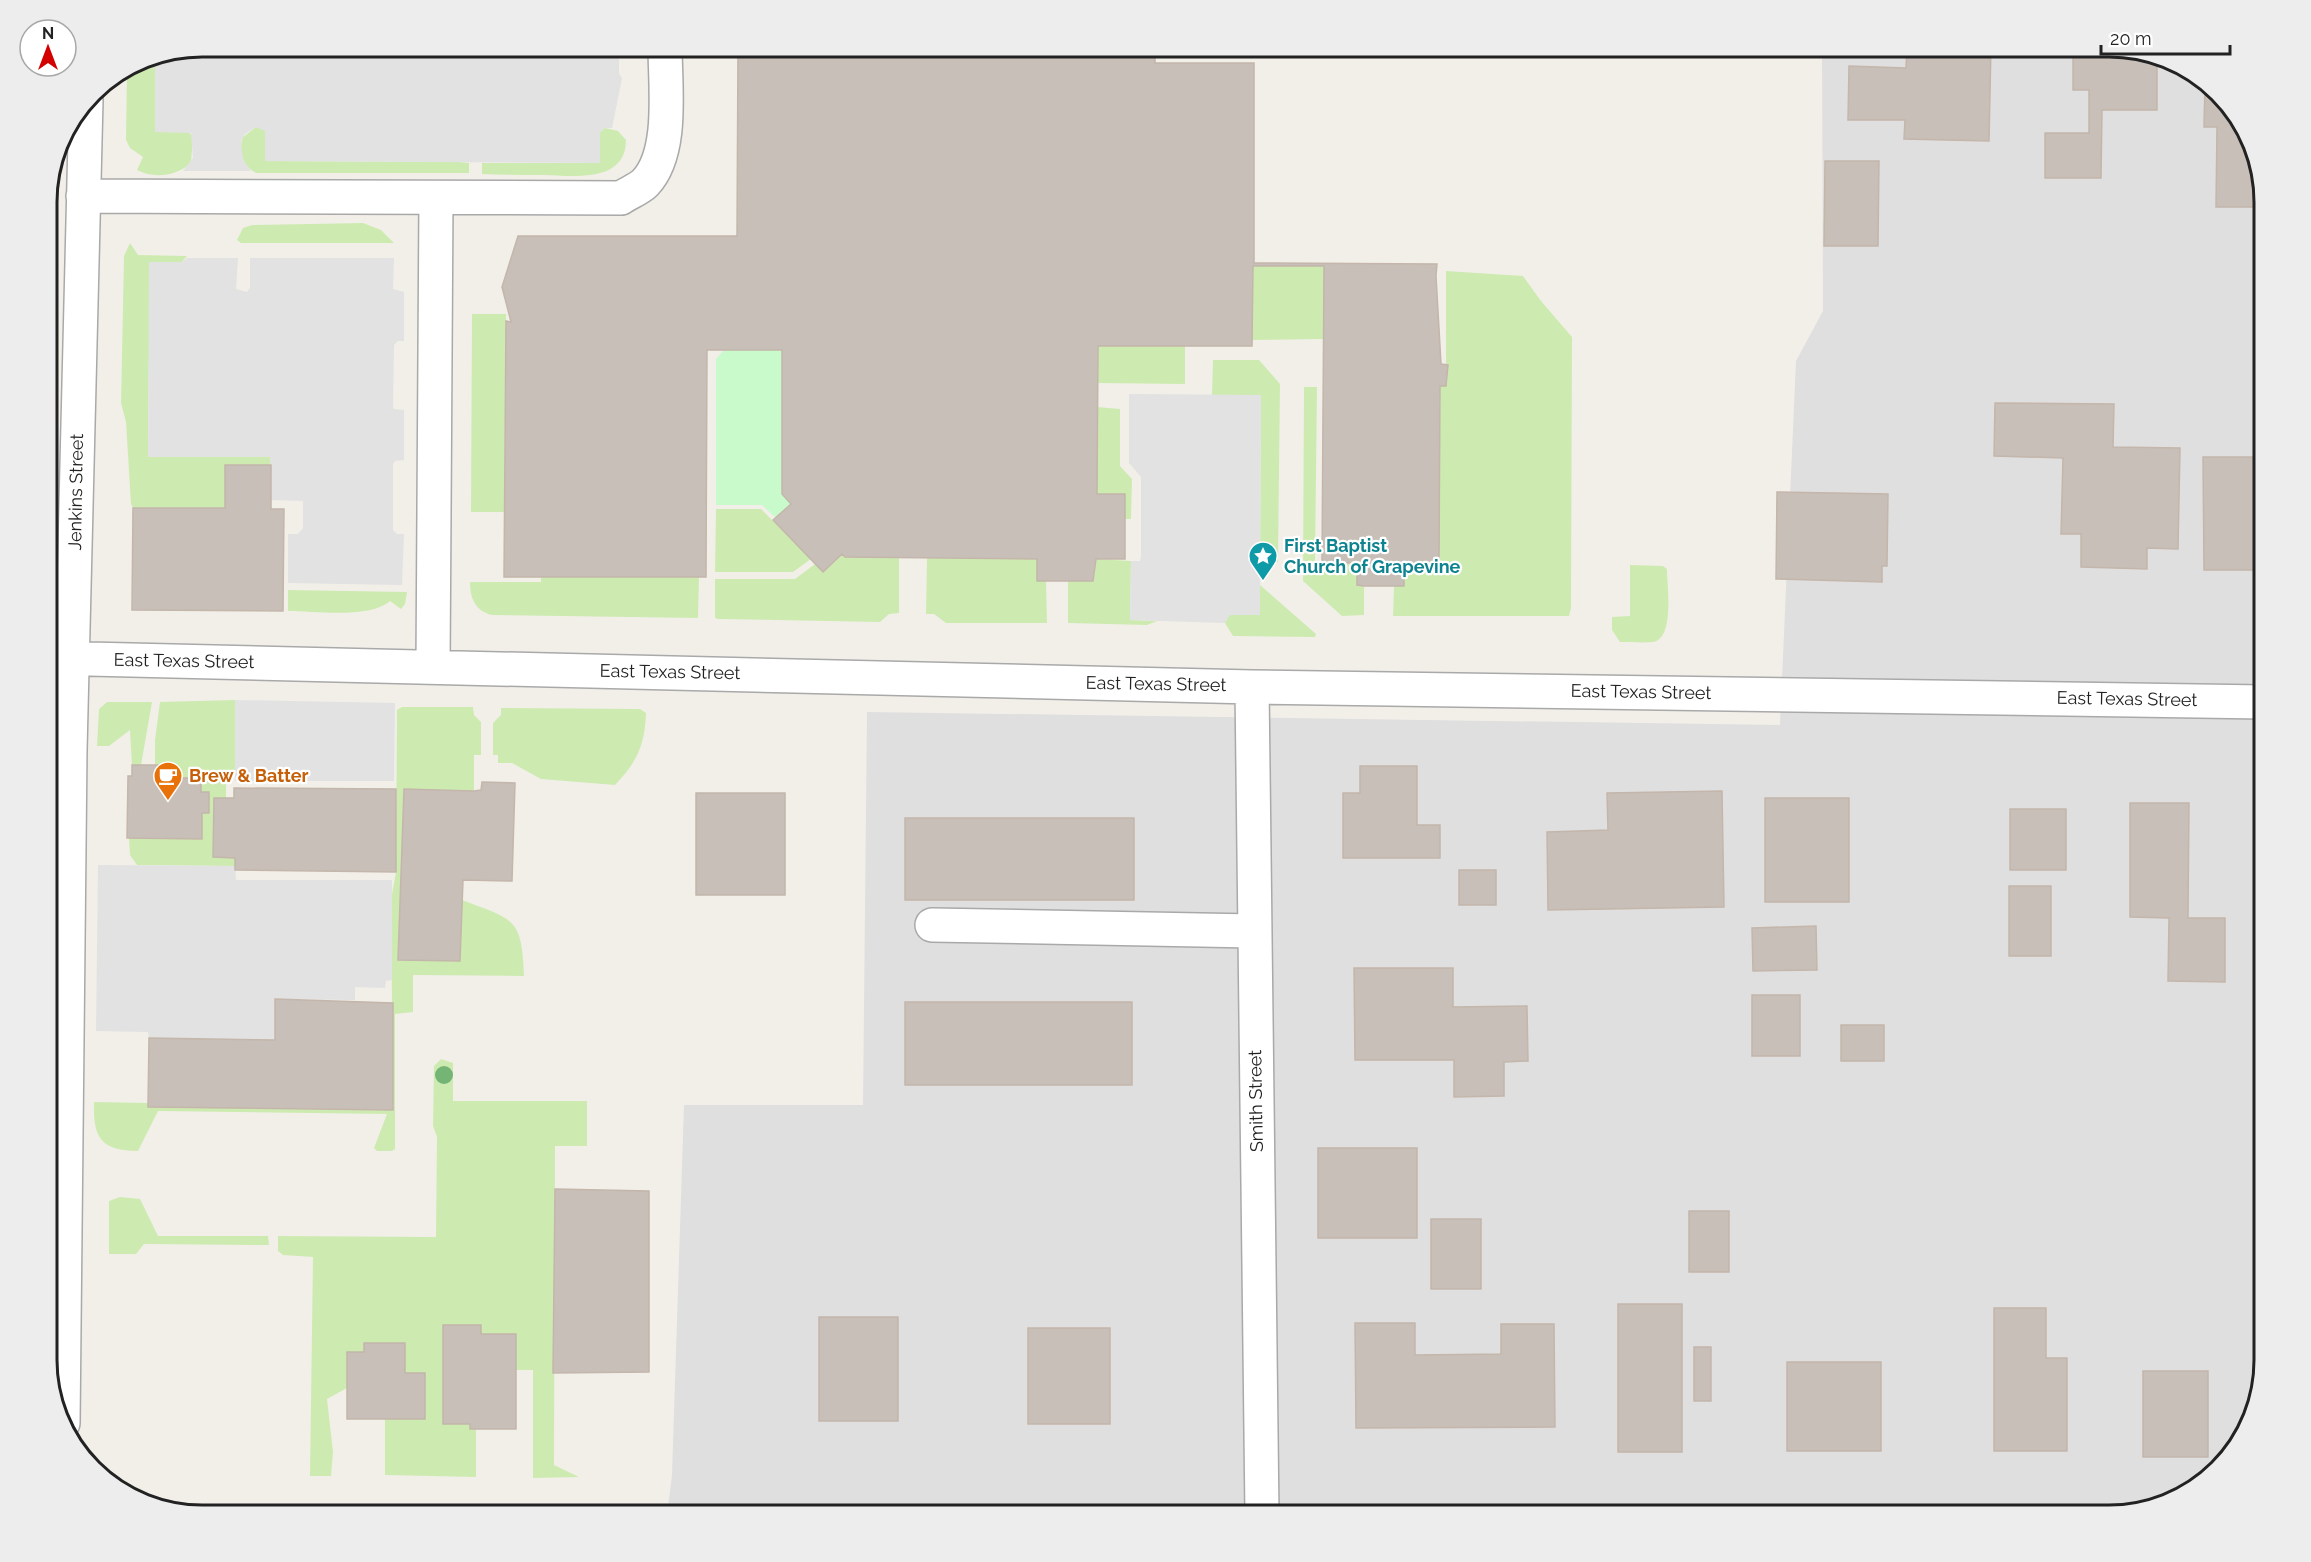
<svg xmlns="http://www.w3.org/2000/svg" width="2311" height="1562" viewBox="0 0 2311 1562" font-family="Raleway,sans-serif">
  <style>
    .residential { fill: #e0dfdf }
    .grass { fill: #cdebb0 }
    .park { fill: #c8facc }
    .parking { fill: #e2e2e2 }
    .building { fill: #c7bfb8; stroke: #c4b6ab; stroke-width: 1.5 }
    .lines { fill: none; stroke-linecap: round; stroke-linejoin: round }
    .minor-casing { stroke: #a9a9a9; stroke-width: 36 }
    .minor { stroke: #fff; stroke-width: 33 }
    .tree { fill: #74b475 }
    .labels { text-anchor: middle; stroke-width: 4.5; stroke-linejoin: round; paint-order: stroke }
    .street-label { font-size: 18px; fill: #222; stroke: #fff }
    .culture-label { font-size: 18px; font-weight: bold; fill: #0d838f; stroke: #fff; text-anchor: start }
    .food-label { font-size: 18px; font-weight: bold; fill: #c56008; stroke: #fff; text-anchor: start }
    .rim { fill: none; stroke: #222; stroke-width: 3 }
  </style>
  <rect width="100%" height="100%" fill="#f2efe9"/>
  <path class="residential" d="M1822 47H2109L2196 73 2248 133 2264 201V1361L2238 1447 2187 1495 2110 1515H667L672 1475 684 1105H863L867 712 1780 725 1796 361 1823 311Z"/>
  <path class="grass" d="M155 56 156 132H188L193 136 191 163C177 176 154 179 137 170L143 157 130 148 126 140 127 68 143 58Z
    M256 127 265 130V161L459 162 469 163V173H256C242 166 238 151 243 137Z
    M605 128 618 131 626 140C626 183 574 176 543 175 523 175 502 175 482 174V163H600V132Z
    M363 223 381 230 394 243H241L237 240 243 228 252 225Z
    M130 243 138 255 187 256 182 262H150L148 439 270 457 271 465 225 508H133L131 504 126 422 121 403 124 256Z
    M1253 266H1324V339L1252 340Z
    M1446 271 1523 276 1541 301 1572 337 1571 608 1569 616H1393L1394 586H1404V565H1439L1440 386H1446Z
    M472 314H506L504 512H471Z
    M1098 346H1185V384L1097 383Z
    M1213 360H1259L1280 384 1278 562H1260L1261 395H1212Z
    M1304 387H1317L1315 562 1321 566 1322 563H1357L1364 586V615L1342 616 1303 581Z
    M1097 407 1120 409V466L1132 479 1131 519H1125V494H1097Z
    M716 509H761L811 559 793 572H715Z
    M842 554 846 557 899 558V613L889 614 880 622 717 619 715 617V579H795L815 564Z
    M927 558 1037 559 1046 581 1047 623H946L934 614H926Z
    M1096 559 1131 561 1130 620 1157 621 1147 625 1068 623V581L1095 568Z
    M1630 565 1663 566 1667 569C1667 586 1675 638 1653 642 1642 643 1630 642 1620 642L1612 630V617L1630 616Z
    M541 577H699L698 618 492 615C475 611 470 598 470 582H541Z
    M1260 585 1316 634 1315 637 1233 636 1225 623 1229 614 1260 615Z
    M288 590 407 592 405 604 401 609 390 601C370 619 315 611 288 611Z
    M235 700V775H226V798H214L213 856 235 858V866L137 865 130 855 129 838 201 839 202 813H209V792H201V778H178L165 772V765H155V740L160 702Z
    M107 702H152L141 765H132L130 730 109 746H97L99 709Z
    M402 707H473L474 715 481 722V755H474V791L404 789 398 959 460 961 462 900C514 920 522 917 524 976L413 975V1012L395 1014V1149L392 1151H377L374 1148 387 1114 158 1111 138 1151C100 1151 93 1137 94 1102L148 1103V1107L393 1110 391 900 396 872 397 710Z
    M501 708 640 709 646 713C645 745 637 762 615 785L541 779 512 763H498V755H493V723L501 715Z
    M441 1059 453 1063V1101H587V1146H555L554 1465 579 1477 533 1478V1370H516V1335L481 1334 470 1424 471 1429H476V1477L385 1475V1419H425V1373H405L404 1343H364V1352H347V1388L327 1399 333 1452 331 1476H310L313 1257 283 1255 278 1251V1236L436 1237 437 1137 433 1126 434 1066Z
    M120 1197 140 1199 158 1236H268L269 1245 144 1244 136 1254H109V1201Z"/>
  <path class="park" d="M724 350H782V494L791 504 776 518 762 505H716V359Z"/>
  <path class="parking" d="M202 46 619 47V74L622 78 612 128H605L600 132V163L265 161V131L256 127 245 134 241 141 243 160 251 171H183L193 158 191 133 155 132V56Z
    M187 258H238L236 289 247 292 250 288V258H394L393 289 404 292V341H398L394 345 393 406 394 409 404 410V460L395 461 393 464V530L397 534H404L402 585 288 583V534H298L303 528V501L271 500 270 457H148L149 262H182Z
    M1129 394 1261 395 1260 615H1230L1225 623 1130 620 1131 561H1140L1141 556V477L1129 463Z
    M235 700 395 703 394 781H235Z
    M98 865 235 866 236 880H392V980L386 981 385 988 355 987V1000L275 999V1040L149 1038 148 1032 96 1031Z"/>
  <path class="building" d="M738 46H1155V63H1254V263L1437 264 1436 276 1441 364 1448 365 1446 386H1440L1439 566 1404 565V586H1364L1357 585V563H1322L1324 266H1253L1252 346H1098L1097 494H1125V559H1096L1093 581H1037V559L845 557 842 554 823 572 773 520 791 504 782 494V350H707L706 577H504L506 321 511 322 502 287 518 236H737Z
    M1907 46H1991L1989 141 1904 139 1905 120H1848L1849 66 1906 68Z
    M2073 46H2109L2157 61V110H2102L2101 178H2045V133H2089V90H2073Z
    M2205 83 2248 133 2264 207H2216L2217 127H2204Z
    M1825 161H1879L1878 246H1824Z
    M1995 403 2114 404 2113 447 2180 448 2178 549 2147 548V569L2081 567V534H2061L2063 458 1994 456Z
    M2203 457H2264V570H2204Z
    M225 465H271V509H284L283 611 132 610 133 508H225Z
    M1777 492 1888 494 1887 566H1882V582L1776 579Z
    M132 765H165V772L178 773V778H201V792H209V813H202V839L127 838 128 776H132Z
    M1360 766H1417V825H1440V858H1343V793H1360Z
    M482 782 515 783 512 881 463 880 460 961 398 960 404 789 474 791 481 790Z
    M234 788 396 789V872L235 870V858L213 857 214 798H234Z
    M1722 791 1724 907 1548 910 1547 832 1608 830 1607 793Z
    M696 793H785V895H696Z
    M1765 798H1849V902H1765Z
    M2255 798H2264V973H2254Z
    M2130 803H2189L2188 918H2225V982L2168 981 2169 918 2130 917Z
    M2010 809H2066V870H2010Z
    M905 818H1134V900H905Z
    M1459 870H1496V905H1459Z
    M2009 886H2051V956H2009Z
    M1816 926 1817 970 1753 971 1752 928Z
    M1354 968H1453V1007L1527 1006 1528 1061 1504 1062V1096L1454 1097V1060H1355Z
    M1752 995H1800V1056H1752Z
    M275 999 393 1003V1110L148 1107 149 1038 275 1040Z
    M905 1002H1132V1085H905Z
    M1841 1025H1884V1061H1841Z
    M1318 1148H1417V1238H1318Z
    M555 1189 649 1191V1372L553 1373Z
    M1689 1211H1729V1272H1689Z
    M1431 1219H1481V1289H1431Z
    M1618 1304H1682V1452H1618Z
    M1994 1308H2046V1358H2067V1451H1994Z
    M819 1317H898V1421H819Z
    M1355 1323H1415V1355L1501 1354V1324H1554L1555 1427 1356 1428Z
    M443 1325H481V1334H516V1429H470V1424H443Z
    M1028 1328H1110V1424H1028Z
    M364 1343H405V1373H425V1419H347V1352H364Z
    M1694 1347H1711V1401H1694Z
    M1787 1362H1881V1451H1787Z
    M2143 1371H2208V1457H2143Z"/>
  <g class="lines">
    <g class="minor-casing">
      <path id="minor" d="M83 196 621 198C628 193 639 189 645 183 674 153 665 86 665 46
        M47 658 1252 687 2264 702
        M433 667 436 198
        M1252 687 1262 1515
        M932 925 1253 931
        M63 1423 70 750 86 100"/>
    </g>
    <use href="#minor" class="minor"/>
  </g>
  <circle class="tree" cx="444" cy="1075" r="9"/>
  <defs>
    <g id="sight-pin" transform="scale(1.5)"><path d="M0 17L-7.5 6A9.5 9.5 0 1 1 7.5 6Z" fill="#0f9aa8" stroke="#fff"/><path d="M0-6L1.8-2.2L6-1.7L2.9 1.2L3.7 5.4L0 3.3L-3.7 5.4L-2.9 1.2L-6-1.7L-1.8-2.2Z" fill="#fff"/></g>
    <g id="cafe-pin" transform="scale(1.5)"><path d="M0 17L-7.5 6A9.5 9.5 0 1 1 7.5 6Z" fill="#e8710a" stroke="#fff"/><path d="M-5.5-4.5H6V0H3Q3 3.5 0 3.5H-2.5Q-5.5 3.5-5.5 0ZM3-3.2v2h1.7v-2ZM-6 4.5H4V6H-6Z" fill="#fff"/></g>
  </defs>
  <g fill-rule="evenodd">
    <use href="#sight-pin" x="1263" y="556"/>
    <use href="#cafe-pin" x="168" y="776"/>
  </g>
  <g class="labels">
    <g class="street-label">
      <text transform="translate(76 492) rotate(-89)" y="6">Jenkins Street</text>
      <text transform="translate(184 661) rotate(1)" y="6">East Texas Street</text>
      <text transform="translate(670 672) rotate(1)" y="6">East Texas Street</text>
      <text transform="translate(1156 684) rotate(1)" y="6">East Texas Street</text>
      <text transform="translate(1641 692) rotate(1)" y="6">East Texas Street</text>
      <text transform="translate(2127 699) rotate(1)" y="6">East Texas Street</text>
      <text transform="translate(1256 1101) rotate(-91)" y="6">Smith Street</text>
    </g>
    <g class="culture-label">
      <text x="1284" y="552">First Baptist<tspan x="1284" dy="21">Church of Grapevine</tspan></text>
    </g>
    <g class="food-label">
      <text x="189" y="782">Brew &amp; Batter</text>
    </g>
  </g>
  <path d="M0 0H2311V1562H0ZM202 57H2109A145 145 0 0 1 2254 202V1360A145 145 0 0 1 2109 1505H202A145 145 0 0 1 57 1360V202A145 145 0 0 1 202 57Z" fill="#ededed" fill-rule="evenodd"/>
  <path class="rim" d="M202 57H2109A145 145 0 0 1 2254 202V1360A145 145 0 0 1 2109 1505H202A145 145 0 0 1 57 1360V202A145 145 0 0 1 202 57Z"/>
  <g transform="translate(48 48)"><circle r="28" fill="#ffffff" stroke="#a7a7a7" stroke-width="1.5"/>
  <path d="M0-4.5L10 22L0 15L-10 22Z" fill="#d40000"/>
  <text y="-9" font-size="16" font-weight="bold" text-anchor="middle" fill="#222222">N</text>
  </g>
  <path d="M2101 45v9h129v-9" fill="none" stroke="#222222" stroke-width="3"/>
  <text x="2110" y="45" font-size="18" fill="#222222" stroke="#ffffff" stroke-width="4.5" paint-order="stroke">20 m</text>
</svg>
